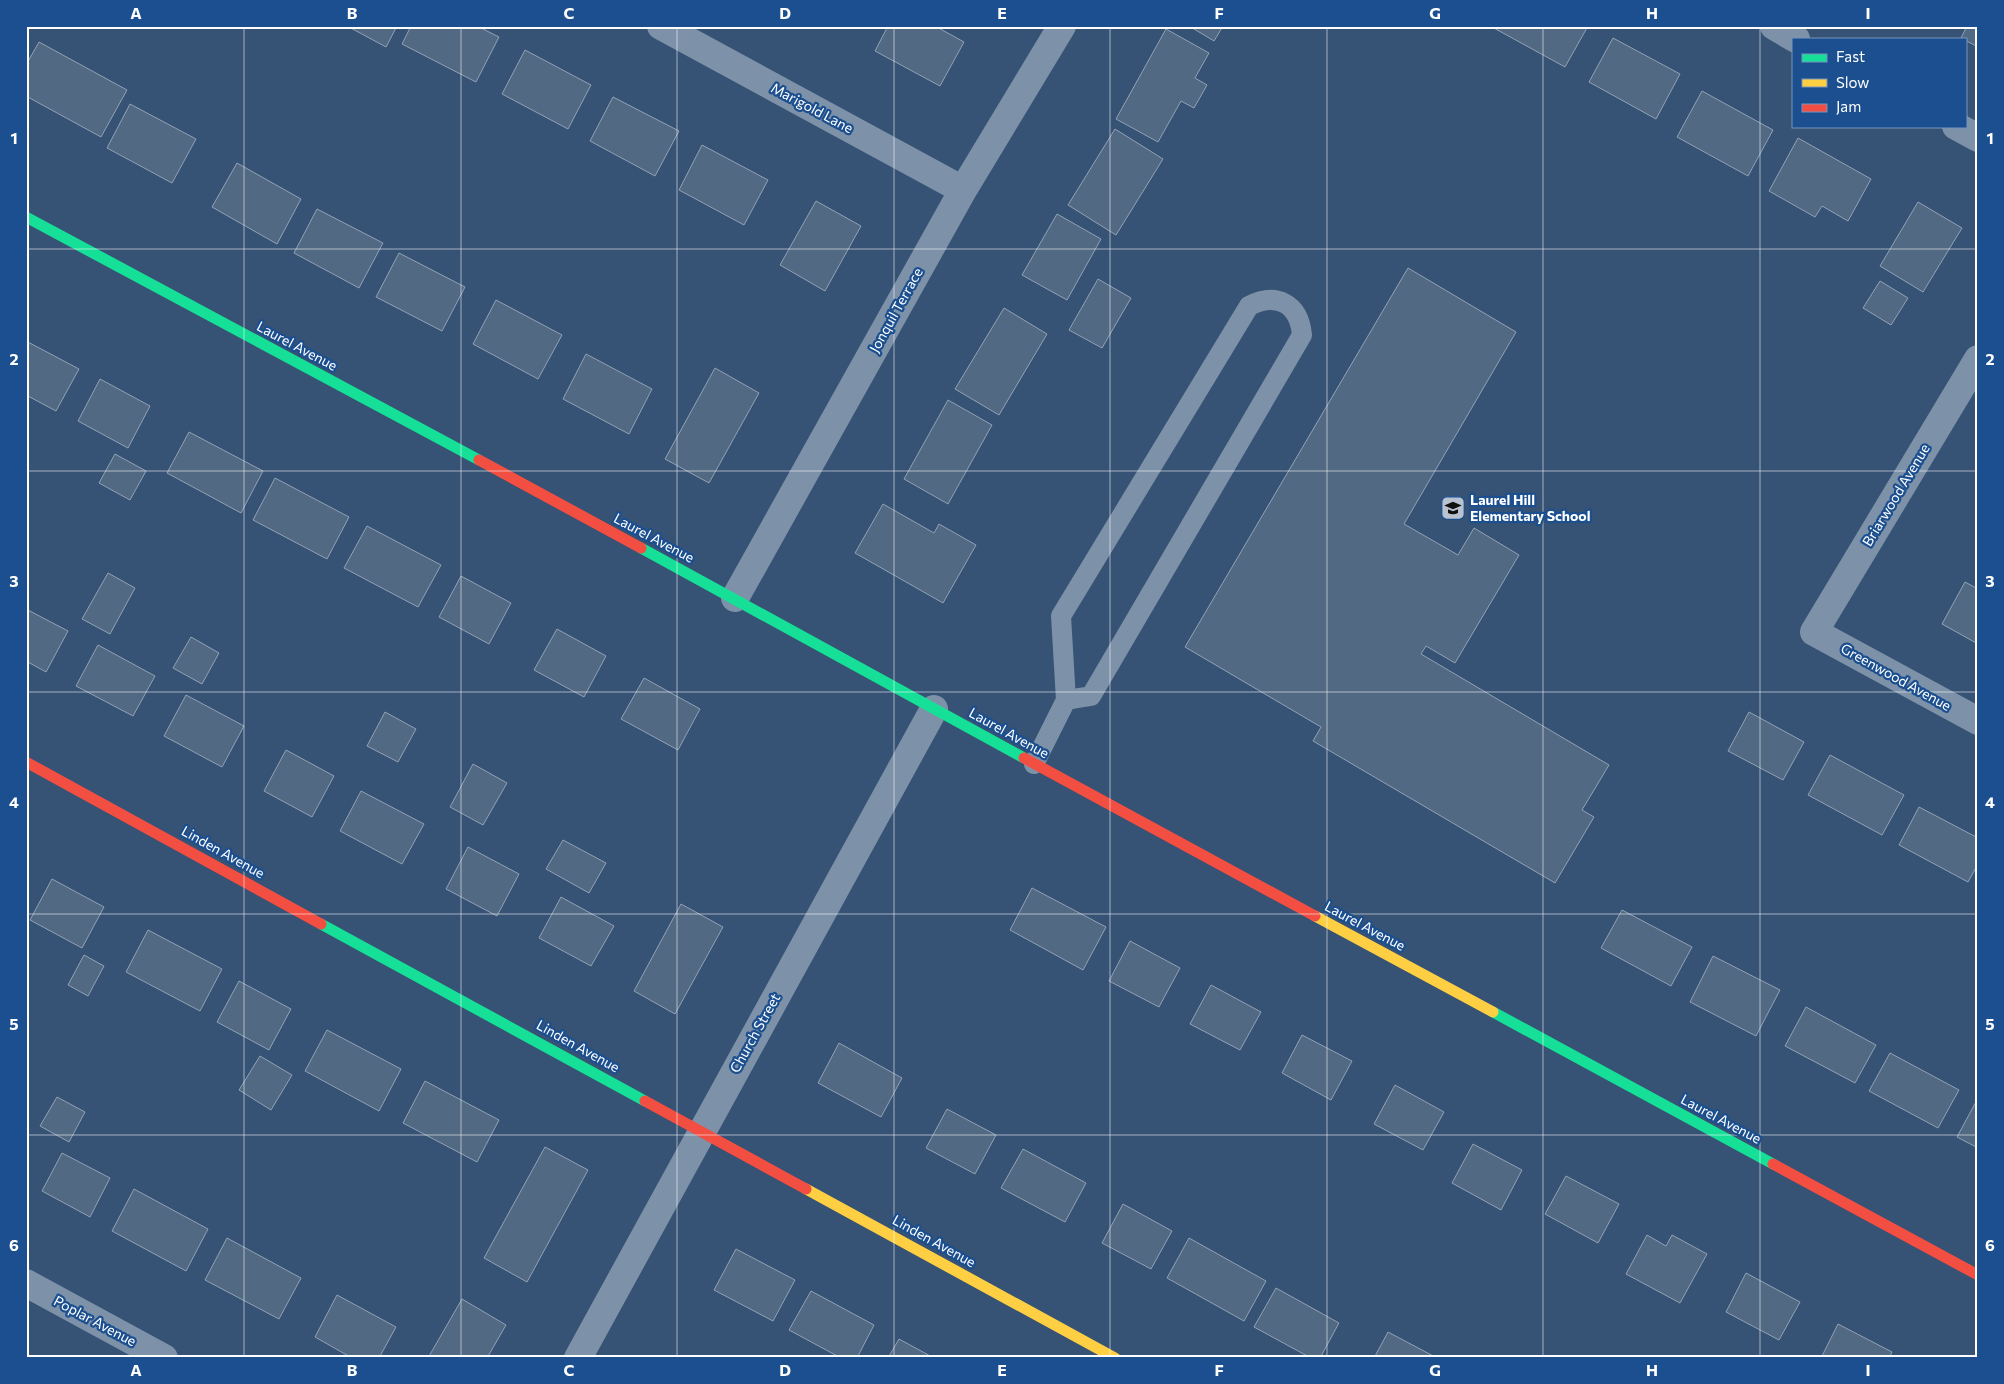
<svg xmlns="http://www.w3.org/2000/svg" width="2004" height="1384" viewBox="0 0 2004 1384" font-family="Commissioner,sans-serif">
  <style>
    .building { fill: #526984; stroke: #92a2b6 }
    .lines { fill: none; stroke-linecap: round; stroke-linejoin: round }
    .lane { stroke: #7d92a8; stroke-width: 20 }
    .street { stroke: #7d92a8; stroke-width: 28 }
    .fast { stroke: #16e098; stroke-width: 11 }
    .slow { stroke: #ffcf43; stroke-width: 11 }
    .jam { stroke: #f24e42; stroke-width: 11 }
    .grid { fill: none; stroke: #fff; stroke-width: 1; stroke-opacity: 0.55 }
    .labels { text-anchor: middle; stroke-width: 4.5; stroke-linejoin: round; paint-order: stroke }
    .street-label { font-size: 14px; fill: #fff; stroke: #1b4f8f }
    .poi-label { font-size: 14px; font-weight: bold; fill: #fff; stroke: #1b4f8f; text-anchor: start }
    .neatline { fill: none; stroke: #fff; stroke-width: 2 }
    .grid-label { font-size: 16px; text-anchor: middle; font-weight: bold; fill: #fff }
  </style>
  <rect width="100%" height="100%" fill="#365274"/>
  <path class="building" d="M347 26H397L386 47Z
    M411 26H477L499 37 476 82 402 44Z
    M888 26H935L964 42 940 86 875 51Z
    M1189 26H1223L1214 41Z
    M1588 26 1565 67 1492 27 1493 26Z
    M1967 26H1978V47L1961 38Z
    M1166 29 1209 53 1195 78 1207 85 1194 108 1181 101 1158 142 1116 119Z
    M1613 38 1680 74 1656 119 1589 82Z
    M39 42 127 90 101 137 26 96V65Z
    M525 50 591 85 568 129 502 94Z
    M1702 91 1773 130 1748 176 1677 137Z
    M613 97 679 131 655 176 590 141Z
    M130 104 196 139 172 183 107 148Z
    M1115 129 1163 159 1116 235 1068 205Z
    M1798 138 1871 179 1848 221 1822 206 1815 217 1769 191Z
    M702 145 768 180 744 225 679 190Z
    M237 163 301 199 277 244 212 207Z
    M816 201 861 226 825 291 780 265Z
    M1918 202 1962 228 1923 292 1880 266Z
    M317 209 383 243 359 288 294 253Z
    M1057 214 1101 239 1067 300 1022 275Z
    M399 253 465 287 442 331 376 297Z
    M1408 268 1516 332 1404 524 1458 555 1474 528 1519 555 1455 663 1426 646 1421 654 1609 765 1582 810 1594 817 1555 883 1313 741 1321 727 1185 647Z
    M1098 279 1131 298 1102 348 1069 330Z
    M1880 281 1908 298 1891 325 1863 308Z
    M496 300 562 335 538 379 473 344Z
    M1004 308 1047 334 999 415 955 389Z
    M26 341 79 369 56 411 26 395Z
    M586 354 652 389 629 434 563 399Z
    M715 368 759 393 709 483 665 459Z
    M100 379 150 406 128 448 78 421Z
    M948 400 992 425 948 504 904 479Z
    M189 432 263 471 241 513 167 473Z
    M115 454 146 471 130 500 99 483Z
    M275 478 349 517 327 559 253 520Z
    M883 504 934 533 939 524 976 545 943 603 855 553Z
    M367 526 441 565 418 607 344 568Z
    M108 573 135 588 110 634 82 619Z
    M461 576 511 603 489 644 439 617Z
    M1965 582 1978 589V644L1942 624Z
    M26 609 68 631 46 672 26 661Z
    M557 629 606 656 584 697 534 670Z
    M191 637 219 653 202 684 173 668Z
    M98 645 155 676 133 716 76 686Z
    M644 678 700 709 678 750 621 719Z
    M186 695 244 726 222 767 164 736Z
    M385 712 416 729 398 762 367 746Z
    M1749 712 1804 742 1783 780 1728 751Z
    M286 750 334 776 312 817 264 791Z
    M1830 755 1904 795 1882 835 1808 795Z
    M473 764 507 783 483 825 450 807Z
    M361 791 424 824 402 864 340 831Z
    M1919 807 1978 838V864L1968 882 1899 845Z
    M563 840 606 863 589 893 546 869Z
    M468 847 519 874 497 916 446 889Z
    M52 879 104 907 82 948 30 920Z
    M1032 888 1106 927 1083 970 1010 930Z
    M561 897 614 926 591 966 539 938Z
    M681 904 723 927 675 1014 634 991Z
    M1622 910 1692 947 1671 986 1601 948Z
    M148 930 222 969 200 1011 126 972Z
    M1130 941 1180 968 1159 1007 1109 981Z
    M84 955 104 966 88 996 68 985Z
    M1713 956 1780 990 1756 1036 1690 1002Z
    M239 981 291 1009 269 1050 217 1022Z
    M1211 985 1261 1012 1240 1050 1190 1024Z
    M1806 1007 1876 1045 1855 1083 1785 1046Z
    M327 1030 401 1069 379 1111 305 1071Z
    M1302 1035 1352 1061 1331 1100 1282 1073Z
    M839 1043 902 1078 881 1117 818 1083Z
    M1890 1053 1959 1090 1938 1128 1869 1091Z
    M260 1056 292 1075 271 1110 239 1090Z
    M425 1081 499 1120 477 1162 403 1123Z
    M1395 1085 1444 1112 1423 1150 1374 1124Z
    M57 1097 85 1112 69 1142 40 1126Z
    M1978 1098V1148L1957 1137Z
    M947 1109 996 1135 975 1174 926 1148Z
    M1473 1144 1522 1170 1501 1210 1452 1183Z
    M545 1147 588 1170 527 1282 484 1258Z
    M1023 1149 1086 1183 1065 1222 1001 1188Z
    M62 1153 110 1178 90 1217 42 1191Z
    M1566 1176 1619 1204 1598 1243 1545 1214Z
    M134 1189 208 1229 186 1271 112 1231Z
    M1123 1204 1172 1231 1151 1269 1102 1243Z
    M1647 1235 1666 1246 1672 1235 1707 1254 1680 1303 1626 1274Z
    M227 1238 301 1278 279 1319 205 1280Z
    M1189 1238 1266 1281 1244 1321 1167 1278Z
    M736 1249 795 1280 773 1321 714 1290Z
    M1746 1273 1800 1302 1779 1340 1726 1312Z
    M1276 1288 1339 1323 1320 1358H1311L1254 1327Z
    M811 1291 874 1325 857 1358H841L789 1330Z
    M337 1295 396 1327 379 1358H352L315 1337Z
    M462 1299 506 1325 487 1358H428Z
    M1838 1324 1892 1352 1889 1358H1821Z
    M1388 1332 1437 1358H1374Z
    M899 1339 934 1358H888Z"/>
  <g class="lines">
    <path class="lane" d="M1034 764 1066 700 1061 616 1249 306C1276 292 1299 303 1302 335L1091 696 1066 700"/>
    <path class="street" d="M661 26 963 190
      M1774 26 1796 39
      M1956 126 1978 138
      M1978 359 1814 632 1978 721
      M735 598 963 190 1062 26
      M26 1283 164 1358
      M578 1358 934 709"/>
    <path class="fast" d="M26 217 479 460
      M641 548 1024 758
      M321 924 645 1101
      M1493 1012 1773 1164"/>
    <path class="slow" d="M1315 916 1493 1012
      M806 1189 1115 1358"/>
    <path class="jam" d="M479 460 641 548
      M1024 758 1315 916
      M26 762 321 924
      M645 1101 806 1189
      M1773 1164 1978 1275"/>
  </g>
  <path class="grid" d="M244 26V1358M461 26V1358M677 26V1358M894 26V1358M1110 26V1358M1327 26V1358M1543 26V1358M1760 26V1358M26 249H1978M26 471H1978M26 692H1978M26 914H1978M26 1135H1978"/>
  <defs>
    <g id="school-square" transform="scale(1.25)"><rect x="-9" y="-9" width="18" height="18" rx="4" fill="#b9c2ce" stroke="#1b4f8f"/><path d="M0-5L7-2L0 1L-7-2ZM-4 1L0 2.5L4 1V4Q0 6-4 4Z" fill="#111"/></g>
  </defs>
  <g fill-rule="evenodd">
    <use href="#school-square" x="1453" y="508"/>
  </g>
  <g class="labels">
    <g class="street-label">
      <text transform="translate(812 108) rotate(28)" y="5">Marigold Lane</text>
      <text transform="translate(896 310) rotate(-61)" y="5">Jonquil Terrace</text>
      <text transform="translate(297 346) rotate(28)" y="5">Laurel Avenue</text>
      <text transform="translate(1896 495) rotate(-59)" y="5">Briarwood Avenue</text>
      <text transform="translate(654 538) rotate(28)" y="5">Laurel Avenue</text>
      <text transform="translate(1896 677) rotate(29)" y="5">Greenwood Avenue</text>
      <text transform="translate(1009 733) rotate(29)" y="5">Laurel Avenue</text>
      <text transform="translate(223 852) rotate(29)" y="5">Linden Avenue</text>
      <text transform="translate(1365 926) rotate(28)" y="5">Laurel Avenue</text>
      <text transform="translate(755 1033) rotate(-61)" y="5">Church Street</text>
      <text transform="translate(578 1046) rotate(29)" y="5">Linden Avenue</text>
      <text transform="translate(1721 1119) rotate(28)" y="5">Laurel Avenue</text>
      <text transform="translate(934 1241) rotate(29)" y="5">Linden Avenue</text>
      <text transform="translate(95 1321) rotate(28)" y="5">Poplar Avenue</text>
    </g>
    <g class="poi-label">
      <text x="1470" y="505">Laurel Hill<tspan x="1470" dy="16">Elementary School</tspan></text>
    </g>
  </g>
  <rect width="2004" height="1384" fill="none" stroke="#1b4f8f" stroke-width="55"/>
  <rect x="1792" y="38" width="175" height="90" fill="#1b4f8f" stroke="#7695bc"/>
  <rect x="1802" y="54" width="25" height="8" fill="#16e098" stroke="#7695bc"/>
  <text x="1836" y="62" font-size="15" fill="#ffffff">Fast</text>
  <rect x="1802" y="79" width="25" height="8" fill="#ffcf43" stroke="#7695bc"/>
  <text x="1836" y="88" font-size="15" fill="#ffffff">Slow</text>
  <rect x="1802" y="104" width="25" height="8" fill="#f24e42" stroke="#7695bc"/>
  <text x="1836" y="112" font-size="15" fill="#ffffff">Jam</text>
  <rect x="28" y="28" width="1948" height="1328" class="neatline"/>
  <g class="grid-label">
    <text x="136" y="19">A</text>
    <text x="352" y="19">B</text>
    <text x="569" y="19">C</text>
    <text x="785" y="19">D</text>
    <text x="1002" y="19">E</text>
    <text x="1219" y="19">F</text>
    <text x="1435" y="19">G</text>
    <text x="1652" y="19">H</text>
    <text x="1868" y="19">I</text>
    <text x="14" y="144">1</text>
    <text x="1990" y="144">1</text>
    <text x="14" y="365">2</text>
    <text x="1990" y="365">2</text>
    <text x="14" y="587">3</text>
    <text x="1990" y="587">3</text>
    <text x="14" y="808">4</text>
    <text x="1990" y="808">4</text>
    <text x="14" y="1030">5</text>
    <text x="1990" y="1030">5</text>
    <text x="14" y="1251">6</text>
    <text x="1990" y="1251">6</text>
    <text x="136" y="1376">A</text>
    <text x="352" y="1376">B</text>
    <text x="569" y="1376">C</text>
    <text x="785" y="1376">D</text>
    <text x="1002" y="1376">E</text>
    <text x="1219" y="1376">F</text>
    <text x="1435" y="1376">G</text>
    <text x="1652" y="1376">H</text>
    <text x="1868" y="1376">I</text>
  </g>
</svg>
